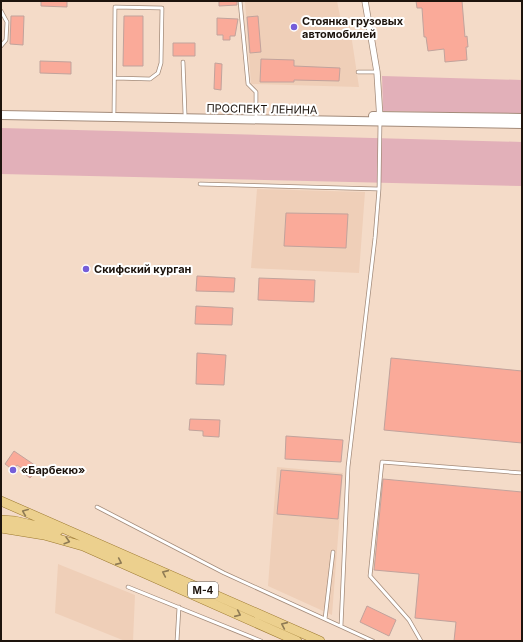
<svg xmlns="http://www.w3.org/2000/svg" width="523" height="642" viewBox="0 0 523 642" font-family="Inter,sans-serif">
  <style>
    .built { fill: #efcfb8 }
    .green { fill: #e2b0b9 }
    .building { fill: #faaa99; stroke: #c1a39c }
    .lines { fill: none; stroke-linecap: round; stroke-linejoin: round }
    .service-casing { stroke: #a38b7a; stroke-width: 4.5 }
    .minor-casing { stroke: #a38b7a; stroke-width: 7 }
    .secondary-casing { stroke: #a38b7a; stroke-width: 10 }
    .primary-casing { stroke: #9c792f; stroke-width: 10 }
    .service { stroke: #fff; stroke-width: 3 }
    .minor { stroke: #fff; stroke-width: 5.5 }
    .secondary { stroke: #fff; stroke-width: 8 }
    .primary { stroke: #ecd08e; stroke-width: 9 }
    .oneway { stroke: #8f7b54 }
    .poi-dot { fill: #755ed9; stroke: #fff; stroke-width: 1.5 }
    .labels { text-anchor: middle; stroke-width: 4; stroke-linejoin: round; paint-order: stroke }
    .shield { fill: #fff; stroke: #615a56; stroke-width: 1 }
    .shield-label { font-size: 10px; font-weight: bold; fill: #1d140d }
    .poi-label { font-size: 11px; font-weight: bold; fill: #1d140d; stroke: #fff; text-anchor: start }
    .street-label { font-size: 11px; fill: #1d140d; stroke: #fff }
  </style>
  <rect width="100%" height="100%" fill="#f4dbc8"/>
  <path class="built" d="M245 1H337L341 21H349L359 87 251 84Z
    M257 189 365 192 359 273 251 268Z
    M277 467 343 473 332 615 268 586Z
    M58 564 135 595 133 641H125L55 613Z"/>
  <path class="green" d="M382 76 522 80V114L383 111Z
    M1 128 522 142V186L1 174Z"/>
  <path class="building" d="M41 1H67V7L41 6Z
    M219 1H237V5L219 6Z
    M416 1H462L465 37 467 36 468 47H466L467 60 445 62 444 49 428 51 426 37H424L422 8H417Z
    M11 16H24L23 45 10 44Z
    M124 16H143V66H123Z
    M258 16 261 52 250 53 247 17Z
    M217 18 238 19 235 36H230V40H223V35H217Z
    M173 43H195V56H173Z
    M261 59 294 60V66L340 68 339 81 294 80V82H260Z
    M40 61 71 62V74L40 73Z
    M215 63 222 64 221 90 214 89Z
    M286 213 348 214 346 248 284 246Z
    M197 276 235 278 234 292 196 291Z
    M259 278 315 280 314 302 258 300Z
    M196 306 233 308 232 325 195 324Z
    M197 353 226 355 224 385 196 384Z
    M391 358 522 371V443L384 430Z
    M190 419 220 420 219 437 203 436V431L189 430Z
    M286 436 343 440 341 462 285 459Z
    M14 451 39 468 30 478 24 473 26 471 17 465 13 470 5 464Z
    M281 470 342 475 338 519 277 514Z
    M383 479 522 492V641H454L456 622 415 618 419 574 374 570Z
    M367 606 396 620 389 636 360 622Z"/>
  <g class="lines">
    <g class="service-casing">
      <path id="service" d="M240 1 248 84 256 92V115
        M1 11 7 22 6 40 1 46
        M183 62 185 114
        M358 72H377
        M114 112 115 7 162 8 161 63 158 73 150 79 115 78
        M200 184 379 189
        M97 507 224 573 373 641
        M128 587 261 641
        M325 619 333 552
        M341 626 348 467 375 238 379 189 380 122
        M177 641 179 607
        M421 641 409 620 370 576 382 462 522 473"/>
    </g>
    <g class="minor-casing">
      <path id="minor" d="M365 1 377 72 380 119"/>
    </g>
    <g class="secondary-casing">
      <path id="secondary" d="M1 115 522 124
        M373 116 522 118"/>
    </g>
    <g class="primary-casing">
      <path id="primary" d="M1 501 320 641
        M1 520 15 521 58 531
        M1 528 44 535 83 546 297 641"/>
    </g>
    <use href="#service" class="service"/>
    <use href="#minor" class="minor"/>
    <use href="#secondary" class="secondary"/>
    <use href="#primary" class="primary"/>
  </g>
  <defs><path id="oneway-chevron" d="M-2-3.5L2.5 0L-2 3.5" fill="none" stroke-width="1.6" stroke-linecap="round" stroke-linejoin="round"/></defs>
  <g class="oneway">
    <use href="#oneway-chevron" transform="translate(25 512) rotate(-157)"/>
    <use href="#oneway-chevron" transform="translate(67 541) rotate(16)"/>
    <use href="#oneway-chevron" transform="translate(119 562) rotate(24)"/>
    <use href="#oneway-chevron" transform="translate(165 573) rotate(-156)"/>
    <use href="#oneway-chevron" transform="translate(238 614) rotate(24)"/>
    <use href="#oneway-chevron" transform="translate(284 625) rotate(-156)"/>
  </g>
  <g class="poi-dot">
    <circle cx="294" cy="27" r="4"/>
    <circle cx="86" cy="269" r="4"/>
    <circle cx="13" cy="470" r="4"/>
  </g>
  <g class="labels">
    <rect class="shield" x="188" y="582" width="30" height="16" rx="3"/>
    <g class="shield-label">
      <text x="203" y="594">М-4</text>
    </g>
    <g class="poi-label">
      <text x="302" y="25">Стоянка грузовых<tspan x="302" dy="13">автомобилей</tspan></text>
      <text x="94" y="273">Скифский курган</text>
      <text x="21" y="474">«Барбекю»</text>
    </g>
    <g class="street-label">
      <text transform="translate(262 109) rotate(1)" y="4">ПРОСПЕКТ ЛЕНИНА</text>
    </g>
  </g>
  <rect width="523" height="642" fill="none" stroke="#1d140d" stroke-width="4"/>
</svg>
